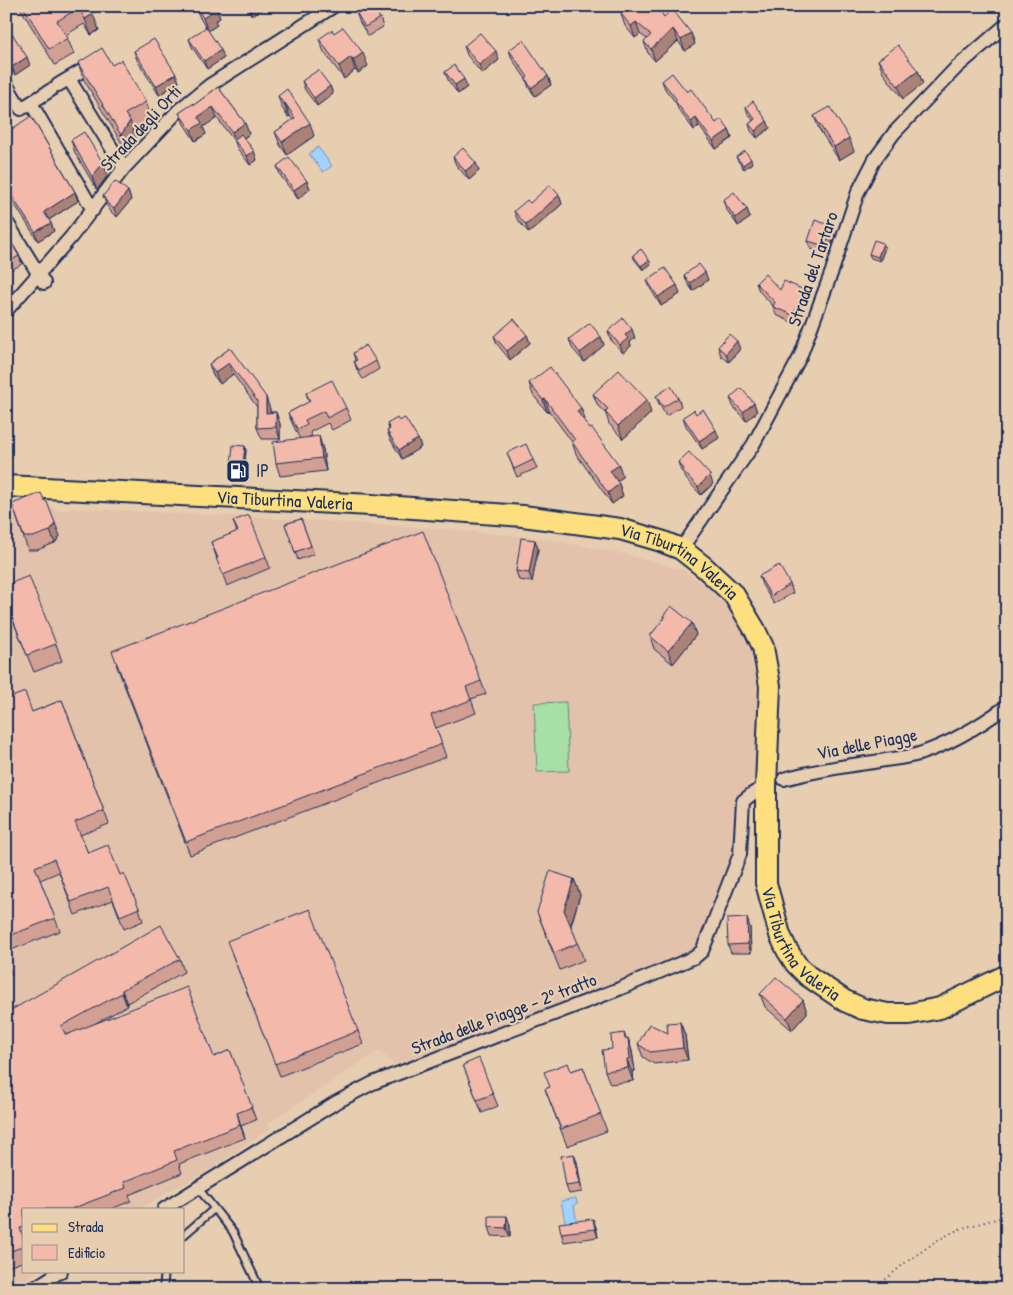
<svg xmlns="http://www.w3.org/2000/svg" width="1013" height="1295" viewBox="0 0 1013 1295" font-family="'Patrick Hand',sans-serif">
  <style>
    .built { fill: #e3c2ab }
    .green { fill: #a6e0a6; stroke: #608882 }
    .water { fill: #a2d2ff; stroke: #6c91bf }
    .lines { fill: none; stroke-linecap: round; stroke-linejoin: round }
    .service-casing { stroke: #1b2f5e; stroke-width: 10 }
    .minor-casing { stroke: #1b2f5e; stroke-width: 16 }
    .primary-casing { stroke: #1b2f5e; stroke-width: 24 }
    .path { stroke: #1b2f5e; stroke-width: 2; stroke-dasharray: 1 4; stroke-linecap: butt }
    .service { stroke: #e8ceb0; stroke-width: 6 }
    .minor { stroke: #e8ceb0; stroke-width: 12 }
    .primary { stroke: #fedf80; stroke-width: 20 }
    .wall { fill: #d1a093; stroke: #1b2f5e }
    .shaded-wall { fill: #aa8278; stroke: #1b2f5e }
    .building { fill: #f3baab; stroke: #1b2f5e }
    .labels { text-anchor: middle; stroke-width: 4.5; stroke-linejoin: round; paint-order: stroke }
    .street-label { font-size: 18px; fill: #1b2f5e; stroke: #e8ceb0 }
    .poi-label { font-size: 18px; fill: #1b2f5e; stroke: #e8ceb0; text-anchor: start }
  </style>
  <rect width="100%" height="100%" fill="#e8ceb0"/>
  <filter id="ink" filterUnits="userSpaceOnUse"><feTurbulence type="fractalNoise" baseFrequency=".02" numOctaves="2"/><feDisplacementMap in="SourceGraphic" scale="10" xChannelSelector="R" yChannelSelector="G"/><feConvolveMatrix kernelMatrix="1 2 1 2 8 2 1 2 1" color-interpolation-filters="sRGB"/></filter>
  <g filter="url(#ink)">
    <path class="built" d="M46 505 60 511 72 508 272 518 431 528 540 538 620 553 684 570 709 589 738 619 755 663 758 709 757 773 740 796 735 857 702 939 693 953 582 997 394 1065 379 1051 268 1123 271 1128 214 1167 139 1209H24V1271H39L13 1289H6V508Z"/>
    <path class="green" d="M566 702 569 771 537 772 534 703Z"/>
    <path class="water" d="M318 147 332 166 323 172 309 154Z
      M576 1198 577 1204 574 1205 577 1225 566 1227 561 1201Z"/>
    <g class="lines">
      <g class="service-casing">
        <path id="service" d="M198 1188 233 1232 260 1289
          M184 1235 214 1209
          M163 1289 165 1271"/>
      </g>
      <g class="minor-casing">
        <path id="minor" d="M69 79 124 168
          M6 84 21 109 51 90
          M58 85 95 63
          M31 103 93 210
          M6 221 44 283
          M6 311 71 237 124 168 179 110 210 85 334 6
          M681 549 753 445 800 357 832 271 858 192 875 159 894 133 956 68 1007 24
          M784 779C813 771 844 766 874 762 889 759 905 758 919 754 950 744 981 725 1007 706
          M164 1209 335 1103 373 1083 619 989 695 957 702 951 710 932 740 854 743 801 752 794 766 786
          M33 1289 61 1271"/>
      </g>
      <g class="primary-casing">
        <g id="primary">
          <path id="s1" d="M6 486 371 505 523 516 620 529 661 541 681 549 704 567 734 595 755 630 763 647 770 686 766 786V883L780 935 787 950 796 964 808 976 845 1001 863 1009 888 1014H909L940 1008 1007 975"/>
        </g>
      </g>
      <path class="path" d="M874 1289 905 1263 938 1240 959 1229 1007 1216"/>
      <use href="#service" class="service"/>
      <use href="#minor" class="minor"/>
      <use href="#primary" class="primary"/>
    </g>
    <path class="wall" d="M19 6H89L99 30 91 35 84 24 66 35 74 54 55 65Z
      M195 6 217 10 220 18 215 21 217 25 208 31 224 58 207 69 192 47 189 39 206 28 200 18Z
      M246 6H267L252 16Z
      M356 12 380 18 383 27 368 36 359 21Z
      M621 14 664 17 691 33 695 44 685 51 678 41 655 61 648 53 644 42 647 39 640 34 635 38 625 26Z
      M334 33 368 66 358 73 355 70 344 79 324 52 319 39Z
      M6 39 30 65 15 75 6 61Z
      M464 46 499 60 482 74 467 55Z
      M509 50 548 76 551 85 535 96 529 88 526 79 512 59Z
      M134 51 176 74 179 82 159 95 137 60Z
      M878 60 918 71 923 84 903 99 883 73Z
      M78 63 146 102 152 119 133 130 136 138 127 152 84 80Z
      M445 72 467 87 458 94 448 80Z
      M302 81 330 86 333 94 317 106 305 90Z
      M662 81 687 92 716 123 729 130 732 138 716 149 699 126 694 130 678 109 676 103 665 89Z
      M218 87 245 123 249 134 244 138 254 151 257 160 250 165 237 148 235 142 217 118 203 127 206 134 195 141 184 124 179 113 194 105Z
      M278 96 314 136 287 155 280 145 275 132 293 120 290 116 288 117 282 108Z
      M746 107 767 121 770 128 757 138 751 131 749 124 753 120 748 114Z
      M814 116 854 151 839 160 819 129Z
      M6 133 78 201 49 220 54 231 38 241 6 191Z
      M71 140 103 163 108 175 97 190 75 153Z
      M453 157 476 163 479 171 469 180 456 165Z
      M736 157 752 163 744 169 738 161Z
      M277 166 307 181 310 189 298 199 280 175Z
      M128 191 131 200 117 217 111 212 106 204 103 196Z
      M559 195 562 204 529 233 517 219 514 211 530 203Z
      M723 200 747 209 750 218 738 226 726 209Z
      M835 234 828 255 811 249 808 241Z
      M6 235 19 256 22 264 6 273Z
      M883 243 885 248 880 261 871 258 869 254Z
      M633 255 651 264 643 270 634 259Z
      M684 275 708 280 693 291 688 284Z
      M647 280 680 294 661 306 650 288Z
      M756 283 780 290H804L807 298 796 324 776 315 773 306 759 291Z
      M608 331 635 338 630 342 631 346 623 353 611 340Z
      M527 335 530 343 510 360 497 344 494 336Z
      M601 337 604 345 584 362 572 348 569 339Z
      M718 347 740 349 729 362 721 356Z
      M230 348 270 409V412H276L280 424V439H262L257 428V407L233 374 220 384 213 375 209 364Z
      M353 353 376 361 379 369 363 379 357 370 354 361 355 360Z
      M529 383 581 408 585 420 584 421 623 477 617 481 619 484 623 496 612 504 576 454 572 442 549 411 547 412 533 395Z
      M306 393 346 408 351 420 332 430 328 423 310 432 312 436 309 437 323 449 326 471 280 476 276 463 300 439 293 425 288 413 309 402Z
      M593 394 651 413 623 439 609 424 606 414 598 406Z
      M656 396 678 398 681 406 666 416 659 404Z
      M730 398 754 403 757 412 746 421 733 406Z
      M696 414 719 438 702 449 686 426 683 417Z
      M399 421 418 439 421 447 402 459 390 439 387 431 389 429 387 424Z
      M246 450 244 478 231 477 230 473Z
      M507 453 533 460 537 468 517 477Z
      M678 462 713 484 701 495 686 479 684 474 681 471Z
      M12 504 60 536 55 543 37 550H28Z
      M301 519 314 554 298 560 285 524Z
      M233 521 266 557 270 568 227 586 211 542 237 532Z
      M535 540 538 549 532 582 519 580 516 571Z
      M759 576 790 584 793 593 774 604 762 585Z
      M6 585 56 644 62 661 34 672 6 604Z
      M663 616 692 623 696 635 673 664 654 649 650 636 664 619Z
      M116 664 481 681 486 694 471 699 476 713 436 728 446 757 190 855Z
      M6 699 32 712 62 700 109 824 80 835 88 853 120 875 139 908 143 921 124 929 113 900 75 915 59 872 40 880 60 931 6 952Z
      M574 879 580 895 571 926 584 960 560 970 537 912Z
      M750 927 751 953H731L728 945Z
      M232 954 358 1031 363 1044 280 1076Z
      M6 958 12 975 6 977Z
      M180 959 184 972 127 1003V1006L94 1024 214 1057 230 1050 256 1120 241 1126 245 1138 179 1164 182 1173 129 1195 131 1201 111 1209H24V1261L6 1268V1013Z
      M760 994 803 1000 807 1013 792 1030 765 1007Z
      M680 1022 685 1035 688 1060 654 1064 643 1057 638 1044 668 1033Z
      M628 1038 632 1051 635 1071 632 1072 633 1081 610 1084 605 1071 612 1049 626 1039Z
      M463 1065 493 1094 498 1106 482 1113Z
      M583 1067 607 1131 567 1146 545 1089 550 1087 571 1071Z
      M577 1162 582 1192 569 1194 566 1186Z
      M510 1225V1237L492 1236 489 1227Z
      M596 1227 598 1237 564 1242 561 1233Z"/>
    <path class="shaded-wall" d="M213 6H223L217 10 220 18 215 21 217 25 208 31 203 18 210 9Z
      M251 6H267L252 16 249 7Z
      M93 14 99 30 91 35 85 19Z
      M636 22 640 34 635 38 631 26Z
      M673 29 678 41 655 61 651 49Z
      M691 33 695 44 685 51 681 40Z
      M221 50 224 58 207 69 204 61Z
      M496 51 499 60 482 74 479 65Z
      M363 53 368 66 358 73 353 60Z
      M27 57 30 65 15 75 12 67Z
      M351 57 355 70 344 79 339 66Z
      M918 71 923 84 903 99 898 86Z
      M176 74 179 82 159 95 156 86Z
      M548 76 551 85 535 96 531 88Z
      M464 79 467 87 458 94 455 85Z
      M330 86 333 94 317 106 314 98Z
      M285 103 290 116 288 117 284 104Z
      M213 107 217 118 203 127 206 134 195 141 191 130 198 117Z
      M696 118 699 126 694 130 691 122Z
      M130 121 136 138 127 152 121 135Z
      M767 121 770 128 757 138 755 131Z
      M245 123 249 134 237 143 232 132Z
      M310 123 314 136 287 155 282 142Z
      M729 130 732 138 716 149 713 141Z
      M849 138 854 151 839 160 834 147Z
      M254 151 257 160 250 165 247 156Z
      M751 159 752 163 744 169 743 165Z
      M103 163 108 175 97 190 92 177Z
      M476 163 479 171 469 180 465 171Z
      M307 181 310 189 298 199 294 190Z
      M128 191 131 200 117 217 114 209Z
      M75 192 78 201 47 221 44 212Z
      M559 195 562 204 529 233 526 225Z
      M747 209 750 218 738 226 735 218Z
      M51 223 54 231 38 241 35 232Z
      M832 226 835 234 828 255 825 246Z
      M883 243 885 248 880 261 878 257Z
      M649 260 651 264 643 270 641 266Z
      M705 272 708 280 693 291 690 283Z
      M677 285 680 294 661 306 658 297Z
      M804 290 807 298 796 324 793 315Z
      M632 329 635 338 630 342 631 346 623 353 620 345 625 335Z
      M527 335 530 343 510 360 507 351Z
      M601 337 604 345 584 362 580 353Z
      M737 341 740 349 729 362 726 354Z
      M229 363 233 374 220 384 215 373Z
      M266 397 270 409 271 424 266 413Z
      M545 399 549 411 547 412 543 400Z
      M647 400 651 413 623 439 618 426Z
      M754 403 757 412 746 421 743 412Z
      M581 408 585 420 582 423 577 411Z
      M276 412 280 424V439L276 427Z
      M716 430 719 438 702 449 699 441Z
      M319 436 323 449 326 471 322 458Z
      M418 439 421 447 402 459 399 450Z
      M245 446 246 450 244 478 242 474Z
      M619 465 623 477 614 483 610 471Z
      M710 475 713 484 701 495 698 487Z
      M619 484 623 496 612 504 608 493Z
      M55 523 60 536 55 543 50 531Z
      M535 540 538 549 532 582 529 573Z
      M692 623 696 635 673 664 668 651Z
      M574 879 580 895 570 927 564 910Z
      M747 918 750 927 751 953 748 944Z
      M122 990 127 1003V1006L122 993Z
      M803 1000 807 1013 792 1030 787 1018Z
      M680 1022 685 1035 688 1060 683 1048Z
      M624 1033 629 1046 628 1038 632 1051 635 1071 630 1058Z
      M627 1059 632 1072 633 1081 628 1068Z
      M237 1113 241 1126 245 1138 240 1125Z
      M574 1154 577 1162 582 1192 579 1184Z
      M507 1216 510 1225V1237L506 1228Z
      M593 1219 596 1227 598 1237 595 1229Z"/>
    <path class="building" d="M23 6H89L93 14 85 19 79 8 57 21 68 38 49 49Z
      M196 6H213L210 9 212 12 203 18Z
      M366 6H373L380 18 365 27 356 12Z
      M632 6H657L664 17 672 9 691 33 681 40 673 29 651 49 644 42 651 35 636 22 631 26 621 14Z
      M206 27 221 50 204 61 189 39Z
      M343 27 363 53 353 60 351 57 339 66 319 39 332 30 334 33Z
      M480 33 496 51 479 65 464 46Z
      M13 35 27 57 12 67 6 58V39Z
      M154 39 176 74 156 86 134 51Z
      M523 40 548 76 531 88 526 79 528 77 509 50Z
      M898 45 918 71 898 86 878 60Z
      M102 48 112 65 121 60 146 102 125 114 130 121 121 135 78 63Z
      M454 65 464 79 455 85 445 72Z
      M318 70 330 86 314 98 302 81Z
      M672 73 687 92 691 89 716 123 721 119 729 130 713 141 696 118 691 122 675 101 677 100 662 81Z
      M218 87 245 123 232 132 213 107 198 117 202 123 191 130 179 113 194 103V105Z
      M287 89 310 123 282 142 275 132 295 118 285 103 284 104 278 96Z
      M753 101 767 121 755 131 749 124 755 119 746 107Z
      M830 107 849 138 834 147 814 116Z
      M31 116 75 192 44 212 51 223 35 232 6 187V133Z
      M84 132 103 163 92 177 71 140Z
      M241 134 254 151 247 156 234 140Z
      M463 148 476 163 465 171 453 157Z
      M745 151 751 159 743 165 736 157Z
      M289 157 307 181 294 190 277 166Z
      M115 181 128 191 114 209 108 204 103 196Z
      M550 185 559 195 526 225 514 211 527 200 530 203Z
      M734 192 747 209 735 218 723 200Z
      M815 220 832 226 825 246 808 241Z
      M6 235H7L19 256 6 263Z
      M874 240 883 243 878 257 869 254Z
      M641 249 649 260 641 266 633 255Z
      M699 264 705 272 690 283 684 275Z
      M665 268 677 285 658 297 647 280Z
      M765 274 780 290 784 281 804 290 793 315 773 307 775 302 756 283Z
      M623 318 632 329 625 335 628 338 620 345 608 331Z
      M514 319 527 335 507 351 494 336Z
      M590 323 601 337 580 353 569 339Z
      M729 334 737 341 726 354 718 347Z
      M366 345 376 361 359 371 354 361 357 360 353 353Z
      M230 348 266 397V413L276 412V427L257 428V401L229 363 215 373 209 364Z
      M550 367 581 408 577 411 590 429 592 428 619 465 610 471 619 484 608 493 572 442 575 440 545 399 543 400 529 383Z
      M619 370 647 400 618 426 605 412 608 409 593 394Z
      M332 380 346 408 327 418 324 411 305 420 307 424 298 430 288 413 310 401 306 393Z
      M671 386 678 398 663 407 656 396Z
      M741 388 754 403 743 412 730 398Z
      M703 409 716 430 699 441 683 417 694 410 696 414Z
      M397 418 399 421 405 418 418 439 399 450 387 431 390 429 387 424Z
      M319 436 322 458 276 463 273 442Z
      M526 444 533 460 514 469 507 453Z
      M233 445 245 446 242 474 230 473Z
      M689 452 710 475 698 487 683 471 684 469 678 462Z
      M41 493 45 501 47 502 55 523 50 531 33 537H24L12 504Z
      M249 515 266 557 223 575 216 558H218L211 542 238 531 233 521Z
      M301 519 311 546 295 552 285 524Z
      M423 531 481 681 466 687 471 700 431 715 442 744 186 842 112 651Z
      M521 538 535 540 529 573 516 571Z
      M779 565 790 584 771 596 759 576Z
      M29 576 56 644 27 655 6 602V585Z
      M671 606 692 623 668 651 650 636 665 617 663 616Z
      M25 692 32 712 62 700 104 811 75 822 88 853 108 845 120 875 124 873 139 908 120 916 108 887 71 902 54 859 35 867 55 918 6 937V699Z
      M550 871 574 879 564 910 578 943 554 953 537 912Z
      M310 909 358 1031 275 1064 227 941Z
      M747 918 748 944 728 945 727 919Z
      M161 925 180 959 122 990V993L61 1026 66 1035 187 987 214 1057 230 1050 252 1107 237 1113 240 1125 174 1151 177 1160 124 1182 126 1188 71 1209H24V1227L20 1228 24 1240V1246L6 1253V1013Z
      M776 977 803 1000 787 1018 760 994Z
      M680 1022 683 1048 650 1052 638 1044 649 1024 668 1033 667 1023Z
      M624 1033 625 1039 628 1038 630 1058 627 1059 628 1068 605 1071 602 1050 612 1049 611 1035Z
      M479 1058 493 1094 477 1100 463 1065Z
      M568 1063 571 1071 583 1067 601 1114 561 1129 545 1089 550 1087 544 1072Z
      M574 1154 579 1184 566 1186 561 1156Z
      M489 1216H507L506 1228 489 1227Z
      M593 1219 595 1229 561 1233 559 1223Z"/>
  </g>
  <defs>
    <g id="fuel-square" transform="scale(1.25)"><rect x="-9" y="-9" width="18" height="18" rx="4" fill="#1b2f5e" stroke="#e8ceb0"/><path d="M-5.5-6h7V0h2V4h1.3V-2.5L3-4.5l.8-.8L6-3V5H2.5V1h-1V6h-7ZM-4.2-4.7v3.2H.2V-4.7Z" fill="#fff"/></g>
  </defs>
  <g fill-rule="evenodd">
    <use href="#fuel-square" x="238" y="471"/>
  </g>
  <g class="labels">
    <g class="street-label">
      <text transform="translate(141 128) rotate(-47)" y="6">Strada degli Orti</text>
      <text transform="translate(813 269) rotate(-71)" y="6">Strada del Tartaro</text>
      <text dy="6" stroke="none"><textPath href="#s1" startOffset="279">Via Tiburtina Valeria</textPath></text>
      <text dy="6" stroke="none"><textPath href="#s1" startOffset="684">Via Tiburtina Valeria</textPath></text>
      <text transform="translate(867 744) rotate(-11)" y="6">Via delle Piagge</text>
      <text dy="6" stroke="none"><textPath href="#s1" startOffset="1119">Via Tiburtina Valeria</textPath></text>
      <text transform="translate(504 1014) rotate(-21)" y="6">Strada delle Piagge – 2º tratto</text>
    </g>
    <g class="poi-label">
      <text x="256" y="477">IP</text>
    </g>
  </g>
  <rect width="1013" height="1295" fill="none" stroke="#e8ceb0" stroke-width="25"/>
  <rect x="12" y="12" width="988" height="1270" fill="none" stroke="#1b2f5e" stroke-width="2" filter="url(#ink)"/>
  <rect x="22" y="1208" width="162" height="65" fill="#e8ceb0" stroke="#968e8f"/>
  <rect x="32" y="1224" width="25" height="8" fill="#fedf80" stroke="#968e8f"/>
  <text x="68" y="1232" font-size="15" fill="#1b2f5e">Strada</text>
  <rect x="32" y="1245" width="25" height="15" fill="#f3baab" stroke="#968e8f"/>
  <text x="68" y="1258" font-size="15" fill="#1b2f5e">Edificio</text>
</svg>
